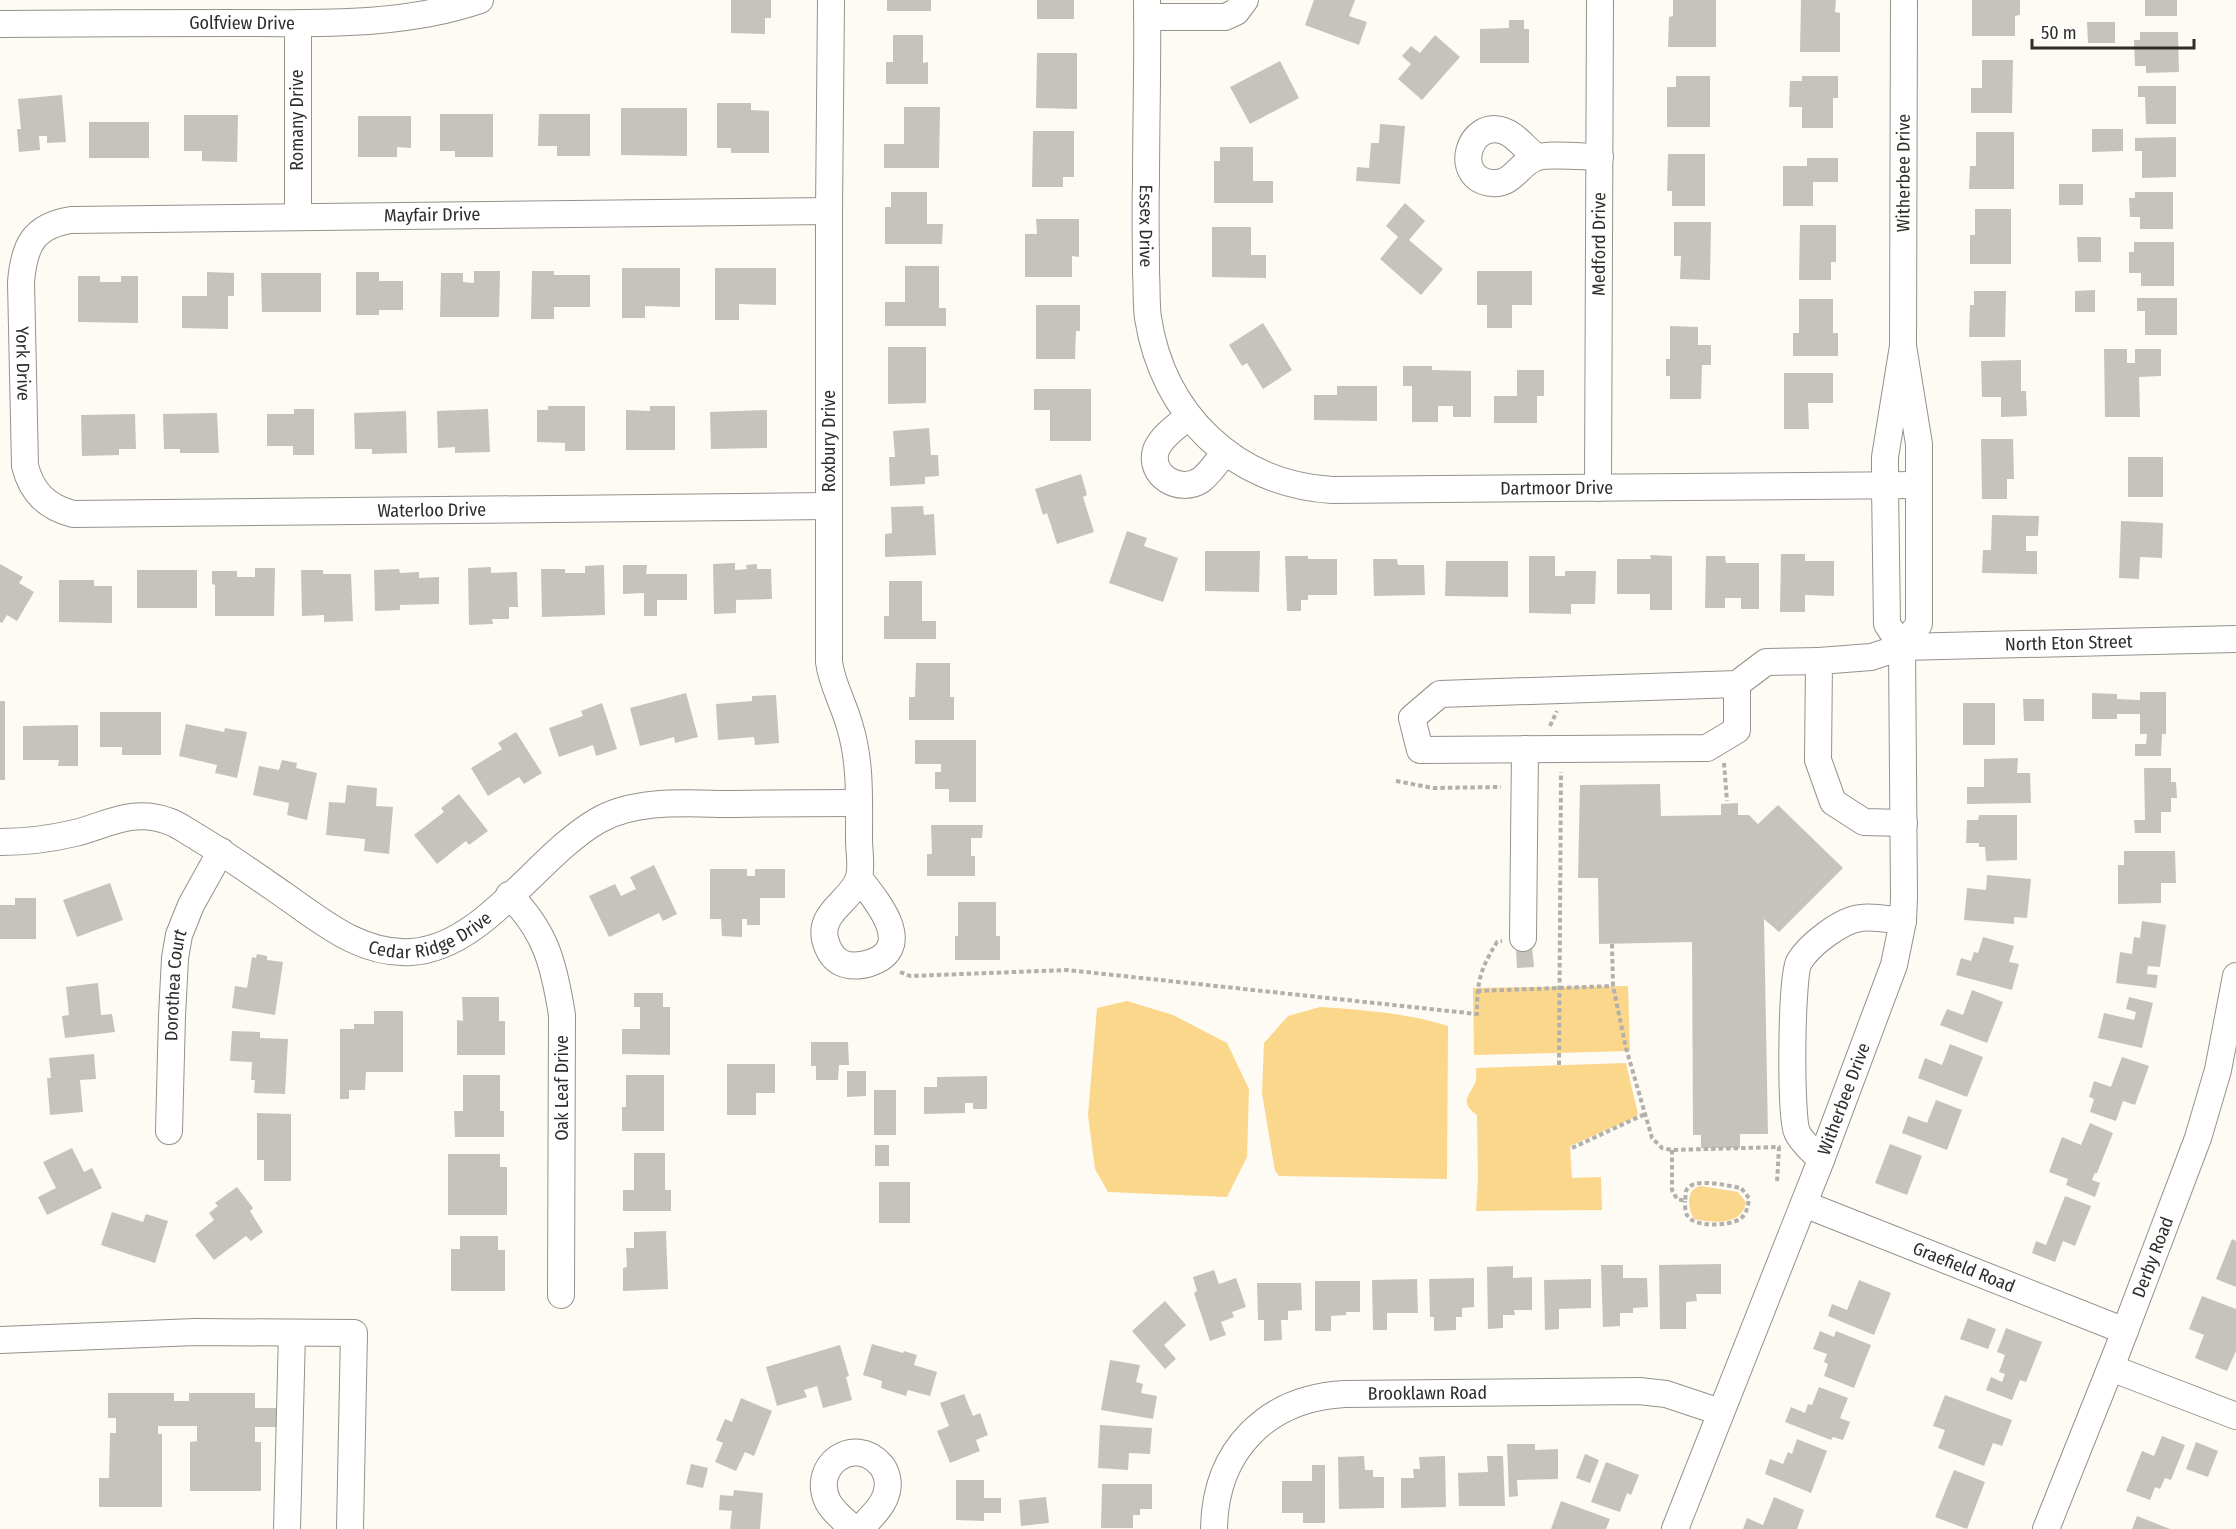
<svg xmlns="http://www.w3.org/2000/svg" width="2236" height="1529" viewBox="0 0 2236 1529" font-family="'Fira Sans Condensed',sans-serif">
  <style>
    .green { fill: #fad78b }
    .building { fill: #c6c3bc }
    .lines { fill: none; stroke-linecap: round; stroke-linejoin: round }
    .minor-casing { stroke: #95928c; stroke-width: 28 }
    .path { stroke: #b3b0ab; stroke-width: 4; stroke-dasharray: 4.5 3; stroke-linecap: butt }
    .minor { stroke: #fff; stroke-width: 26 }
    .labels { text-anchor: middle; stroke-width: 6; stroke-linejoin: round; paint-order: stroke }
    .street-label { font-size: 18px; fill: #2e2d2a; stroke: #fff }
  </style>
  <rect width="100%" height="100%" fill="#fefbf4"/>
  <path class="green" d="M1628 986 1630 1051 1474 1055 1473 988Z
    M1127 1001 1173 1015 1227 1043 1249 1089 1247 1157 1227 1197 1108 1192 1095 1169 1088 1115 1097 1008Z
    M1320 1007C1363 1010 1407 1013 1448 1026L1447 1179 1279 1176 1275 1171 1262 1093 1264 1043 1288 1016Z
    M1626 1063 1638 1114 1636 1117 1570 1146 1572 1178 1601 1177 1602 1210 1476 1211 1478 1177 1477 1115C1459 1103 1469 1096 1475 1083 1477 1078 1476 1073 1476 1068Z
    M1701 1186 1738 1192 1746 1202C1742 1226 1713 1223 1694 1219 1687 1208 1686 1188 1701 1186Z"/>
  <path class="building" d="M731 0H771V18H765V34L731 33Z
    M887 0H931V11H887Z
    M1037 0H1074V19H1037Z
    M1314 0H1355L1349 16 1367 22 1359 45 1305 25Z
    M1673 0H1716V47H1668L1669 17 1673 16Z
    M1801 0H1836L1835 12 1840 13V52H1800Z
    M1972 0H2020V15L2015 16V36H1972Z
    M2145 0H2177V16H2145Z
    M1509 20H1524V29H1529V63H1480V29L1509 28Z
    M2087 22H2115V43H2088Z
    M2140 32H2178L2179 72 2146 73V66H2135L2134 40H2140Z
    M893 35H923V63L928 62V84H886V62H893Z
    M1435 35 1460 57 1422 100 1398 79 1411 64 1402 56 1411 46 1420 53Z
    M1037 53H1077V109L1036 108Z
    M1982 60H2013L2012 113H1971V88H1982Z
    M1280 61 1299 98 1250 124 1230 87Z
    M1676 76H1710V127H1667V87H1676Z
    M1802 76H1838V98H1833V128H1802V107H1789L1790 81H1802Z
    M2138 86H2176V124H2146L2145 97H2138Z
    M62 95 66 142 47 143V136H39L40 150 19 152 17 129H21L18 99Z
    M717 103H751V110L769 111V153H731V148H717Z
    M904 107H940L939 168H884V144H904Z
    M621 108H687V156L621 155Z
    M440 114H493V157H455V151H440Z
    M539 114H590V156H557V146H538Z
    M184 115H238L237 162 202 161V151H184Z
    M358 116H411V148L397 147V157H358Z
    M89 122H149V158H89Z
    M1380 124 1405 126 1400 184 1356 181 1357 167 1369 168 1371 143H1379Z
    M2092 129H2123V151L2092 152Z
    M1033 131H1074V177H1063V187H1032Z
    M1976 132H2014V189H1969L1970 166H1976Z
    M2176 137V177L2142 178V151H2135V138Z
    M1220 147H1253V181H1273V203H1214V161H1220Z
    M1668 154H1705V206H1672V191H1667Z
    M1807 158H1838V182H1813V206H1783V166H1807Z
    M2059 184H2083V205H2059Z
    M891 192H927V224H943L942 244H885V207H891Z
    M2135 192H2173V229H2140V217H2130L2129 198H2135Z
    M1405 203 1425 221 1409 240 1443 269 1421 295 1380 259 1398 237 1386 226Z
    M1975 209H2011V264H1970V235H1975Z
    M1036 219H1079V257L1072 256V277H1025V234H1037Z
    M1674 222H1711L1710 280 1680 279 1681 256H1674Z
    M1800 225H1836V262H1831V280H1799Z
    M1212 227H1251V255H1266V278L1212 277Z
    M2077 237H2101V262H2078Z
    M2134 242H2174V286H2141V273H2129V252H2134Z
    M905 266H939V308H946V326H885V302H905Z
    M622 268H680V307L645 306V318H622Z
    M715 268H776V305L739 304V320H715Z
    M474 271H500L499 317H440L441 273H463V282L474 283Z
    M532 271H554V275H590V307H554V319H531Z
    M1477 271H1532V305H1512V328H1487V305H1477Z
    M207 272 234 273V296H228V329L182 328V296H207Z
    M356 272H379V281H403V310H379V315H356Z
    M261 273H321V312H262Z
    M78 276H100V282H121V276H138V323L78 322Z
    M2095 290V312H2075V291Z
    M1974 291H2006L2005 337H1969L1970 305H1974Z
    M2137 298H2177V335H2145V311H2137Z
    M1799 299H1833V333H1838V356H1793V333H1799Z
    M1036 305H1080V331H1076L1075 359H1036Z
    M1263 323 1292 370 1263 389 1247 363 1242 366 1229 345Z
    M1670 326 1698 327V345H1711V365H1702L1701 399H1670V376H1666V359H1670Z
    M888 347H926V403L888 404Z
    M2104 349H2127V363H2135V349H2161V376L2139 377 2140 417H2105Z
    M2021 360V391H2026L2027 416 2001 417V397H1982L1981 361Z
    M1403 366H1432V370L1471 371V417H1453V406H1438V422H1412V386H1403Z
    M1517 370H1544V396H1537V423H1494V396H1517Z
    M1784 373H1833V403H1808L1809 429H1784Z
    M1337 386H1377V421L1314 420V395H1337Z
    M1034 389H1091V441H1050V410H1034Z
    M548 406H585V451H565V443L537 442V410H548Z
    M650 406H675V450H626V410L650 411Z
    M294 409H314V455H293V446H267V414H294Z
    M488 409 490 452 455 453V447L438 448 437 411Z
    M767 410V448L711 449 710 412Z
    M406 411 407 453 372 454V449H355L354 413Z
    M217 413 219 453H180V449H164L163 414Z
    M135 414 136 449H119V455L82 456 81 415Z
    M929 428 931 455H938L939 476 925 477V484L890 486 889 457H895L893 431Z
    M1981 439H2013L2014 479H2007V499H1982Z
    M2128 457H2163V497H2128Z
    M1081 474 1087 495 1083 497 1094 532 1057 544 1047 513 1043 515 1035 489Z
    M923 506 924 515 934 514 936 555 885 557V534L892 533 891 507Z
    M1992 515 2039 516 2038 536H2026V551H2037V574L1982 573 1983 550H1991Z
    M2121 521 2163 523 2162 558 2140 557 2139 579 2119 578Z
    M1127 531 1147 538 1144 546 1178 558 1163 602 1109 583Z
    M1205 551H1260L1259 592 1205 591Z
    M1781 554H1805V561H1834V596L1805 595V612H1780Z
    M1650 555 1672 556V610H1650V594H1617V559H1651Z
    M1285 556H1308V559H1337V595H1308V600H1301V611H1287Z
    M1529 556H1555V576H1565V571H1596L1595 604H1571V614L1529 613Z
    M1706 556H1725L1726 563H1759V609H1741V598H1725V608H1705Z
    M1373 559H1397L1398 565H1424L1425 595 1374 596Z
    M1446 561H1508V597L1445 596Z
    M735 563V570L747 569 746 565 757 564V569H771L772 599 736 600V613L714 614 713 564Z
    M0 564 23 577 19 583 34 592 17 621 7 615 2 623 0 622Z
    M604 565 605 615 542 617 541 569H565V573H585V566Z
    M623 565H647L646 574H687V600H657V616H644V593L623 594Z
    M491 567V573L517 572 518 607H509V619H492L493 624 469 625 468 568Z
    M255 568H275L274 616H215V585L212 584V571H237V577H255Z
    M399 569 400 573 419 572V578L439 577V604L400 605V610L375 611 374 570Z
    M137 570H197V608H137Z
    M301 570H323V574H351L353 621 324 622V615L302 616Z
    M59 580H94V586H112V623L59 622Z
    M889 581H922V621H936V639H884V616H889Z
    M916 663H950V697H954V720H909V697H915Z
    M2140 692H2166V734H2162L2161 756H2135V744H2146L2147 734H2140V714H2117V719H2092V693L2117 694V699L2140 700Z
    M686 693 698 737 675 743 674 737 640 746 630 708Z
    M776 695 779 743 755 745 754 737 718 740 716 704 752 701V696Z
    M2023 699H2044V721H2024Z
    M0 701H5V780H0Z
    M602 703 617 749 596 756 593 745 559 757 549 728 583 716 581 711Z
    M1963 703H1995V745H1963Z
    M100 712H161V755H122V747H100Z
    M186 724 224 732 225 728 247 732 237 778 215 773 217 765 179 756Z
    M78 725V766H58L59 760H23V726Z
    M516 732 542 773 524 784 519 777 488 796 471 768 502 749 498 743Z
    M915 740H976V802H949V789H935V772H941V764H915Z
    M2018 758 2017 773H2030L2031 803 1967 804V787H1984V759Z
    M282 760 297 763 296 768 317 773 307 820 287 815 289 803 253 795 259 766 279 770Z
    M2144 768H2171V782H2176L2177 798H2171V812H2161V833H2135L2134 820H2145Z
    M1660 784 1661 816 1721 815V804L1738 803V815H1749L1758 824 1778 805 1843 868 1779 932 1764 919 1768 1134H1740V1148H1701V1135H1693L1692 942 1599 944 1598 878H1578L1580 785Z
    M347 785 377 788 376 806 393 807 389 854 364 851 365 839 326 835 329 802 345 803Z
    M459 794 488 831 469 845 466 841 437 864 414 835 444 812 441 808Z
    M1979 815H2017V860L1986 861 1985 847H1979V843H1966L1967 820H1978Z
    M931 825H983L982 838H971V856H975V876H927V854H932Z
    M2124 851H2175L2176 883H2161V903L2118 904V865H2124Z
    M654 865 677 914 663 921 659 913 609 937 589 896 615 884 621 896 636 889 630 877Z
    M710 869H747V876H755V869H785V898H760V925H747V919H742V937L722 936 721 919H710Z
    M1987 875 2031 879 2027 918 2014 917V924L1964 920 1967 888 1986 890Z
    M110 883 123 920 77 937 63 900Z
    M15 898H36V939H0V905H15Z
    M958 902H996V936H1000V960H955V936H958Z
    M2142 921 2166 925 2160 967 2148 966 2147 974 2158 975 2156 988 2116 983 2120 952 2132 954 2134 937 2140 938Z
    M1983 937 2014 946 2009 962 2019 964 2012 990 1956 975 1961 958 1971 961 1974 952 1978 953Z
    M1532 946 1534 967 1517 968 1516 948Z
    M257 954 267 956V960L283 962 275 1015 232 1008 235 986 247 988 252 957 256 958Z
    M98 983 101 1015 112 1014 115 1032 65 1038 62 1016 69 1015 66 987Z
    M1972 990 2003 1002 1987 1043 1940 1025 1947 1009 1963 1015Z
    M634 993H663V1007H670V1055L622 1054V1029H640V1007H634Z
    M462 997H499V1021H505V1055H457V1020L463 1021Z
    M2129 997 2153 1003 2142 1048 2098 1038 2104 1013 2134 1020 2136 1012 2126 1009Z
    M374 1011H403V1072H366L365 1090H349V1099H340V1029H354V1024H374Z
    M232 1031 260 1032V1038L288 1039 285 1094 254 1093 255 1080H251L252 1062 230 1061Z
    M811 1042H848L849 1065H839L838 1080H816V1066H811Z
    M1950 1044 1983 1057 1967 1097 1918 1078 1925 1058 1942 1065Z
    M94 1054 96 1079 80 1080 83 1112 50 1115 47 1078H51L49 1058Z
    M2122 1057 2149 1066 2135 1105 2123 1101 2116 1121 2090 1112 2094 1099 2089 1097 2094 1081 2111 1087Z
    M727 1064H775V1093H756V1115H727Z
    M847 1071H866V1096L847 1097Z
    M463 1075H500V1111H504V1137H455L454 1111H463Z
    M626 1075H664V1131H622V1107H626Z
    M987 1076V1109H973V1103H965V1113L924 1114V1087H937V1077Z
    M874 1090H896V1135H874Z
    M1936 1100 1962 1110 1947 1150 1902 1133 1908 1116 1927 1123Z
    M257 1113 291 1114V1181H264V1160H257Z
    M2090 1123 2113 1133 2097 1173H2095L2092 1180 2100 1183 2095 1197 2066 1185 2068 1179 2049 1172 2062 1137 2081 1145Z
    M1890 1144 1922 1156 1907 1195 1875 1183Z
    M875 1145H889V1166H875Z
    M72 1148 84 1172 92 1168 102 1188 47 1215 38 1197 56 1188 43 1162Z
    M634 1153H665V1190H671V1211H623V1190H634Z
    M448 1154H500V1167H507V1215H448Z
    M879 1182H910V1223H879Z
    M237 1187 253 1208 250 1211 263 1232 251 1241 246 1236 214 1260 195 1235 214 1220 209 1213 218 1206 215 1203Z
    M2065 1196 2091 1206 2075 1246 2063 1241 2055 1262 2032 1253 2036 1241 2046 1245Z
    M112 1212 143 1222 146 1214 168 1221 155 1263 101 1245Z
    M666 1231 668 1289 623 1291V1268L627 1267 626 1248H634V1232Z
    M460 1236H498V1250H505V1291H451V1249H460Z
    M2232 1239 2236 1241V1287L2216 1279Z
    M1721 1264V1294H1696L1697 1301 1686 1302V1329H1660L1659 1265Z
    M1601 1265H1623V1278H1647L1648 1307 1633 1308V1313H1620V1326L1603 1327Z
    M1513 1266V1278L1532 1277V1310H1514L1515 1315H1503V1328L1488 1329 1487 1267Z
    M1214 1270 1219 1284 1236 1278 1246 1307 1232 1312 1234 1317 1221 1322 1226 1335 1210 1341 1194 1293 1197 1291 1193 1277Z
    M1474 1278V1307L1462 1308V1317H1456V1330L1434 1331V1317H1430L1429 1279Z
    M1417 1279 1418 1313H1387V1330H1373L1372 1280Z
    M1591 1279V1308L1559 1309V1329L1545 1330 1544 1280Z
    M1859 1280 1891 1293 1874 1335 1828 1316 1832 1304 1847 1310Z
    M1315 1281H1360V1312H1346V1315L1331 1316V1331H1315Z
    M1257 1283H1301L1302 1310 1288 1311V1320H1281L1282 1340 1264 1341V1320H1258Z
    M2202 1296 2236 1309V1351L2227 1371 2195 1358 2204 1335 2189 1329Z
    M1165 1301 1186 1325 1164 1345 1176 1359 1165 1369 1132 1331Z
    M1968 1318 1996 1329 1988 1349 1960 1339Z
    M2006 1328 2042 1342 2026 1382 2020 1380 2012 1400 1986 1390 1991 1377 2002 1382 2005 1374 1999 1372 2005 1355 1997 1352Z
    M1820 1331 1834 1337 1836 1331 1871 1345 1854 1388 1824 1376 1828 1364 1824 1362 1827 1354 1813 1349Z
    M872 1344 903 1353 904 1351 917 1355 914 1365 937 1372 930 1396 908 1390 906 1396 881 1388 882 1381 863 1375Z
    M840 1345 849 1376 846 1377 852 1400 823 1408 817 1386 804 1390 807 1397 777 1406 766 1367Z
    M1110 1360 1140 1365 1136 1382 1143 1384 1141 1393 1157 1396 1153 1419 1101 1410Z
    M1819 1387 1848 1398 1840 1418 1850 1422 1843 1440 1833 1437 1831 1440 1785 1422 1791 1407 1805 1413 1808 1404 1812 1405Z
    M108 1393H174V1401H189V1393H255V1408H285V1427H255V1442H261V1491H190V1442L197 1441V1426H158V1434H162V1507H99V1478H109L110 1433H116V1418H108Z
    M964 1394 973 1416 980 1413 988 1435 976 1440 980 1451 950 1463 937 1431 949 1426 940 1403Z
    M1945 1395 2012 1420 2002 1446 1993 1443 1984 1466 1938 1448 1945 1430 1933 1426Z
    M741 1398 772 1411 754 1456 745 1452 736 1471 715 1462 723 1443 716 1440 725 1419 732 1422Z
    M1100 1425 1152 1428 1150 1454 1129 1453 1128 1470 1098 1468Z
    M2162 1436 2185 1445 2171 1480 2165 1478 2160 1489 2155 1487 2150 1500 2126 1491 2142 1451 2154 1456Z
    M1797 1439 1827 1451 1811 1493 1765 1474 1770 1459 1783 1464 1788 1452 1792 1454Z
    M2196 1442 2218 1451 2208 1477 2186 1469Z
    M1507 1444H1535V1450L1558 1449V1479L1517 1480 1518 1496 1509 1497Z
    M1585 1454 1599 1460 1590 1483 1576 1478Z
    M1364 1456 1365 1470H1373V1477H1384V1508L1339 1509 1338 1457Z
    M1445 1456 1446 1507 1401 1508V1478H1414L1413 1469H1420L1419 1457Z
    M1487 1456H1503L1505 1506H1459L1458 1473 1488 1472Z
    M1606 1462 1639 1475 1631 1495 1627 1493 1620 1512 1591 1502Z
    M691 1464 708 1468 703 1488 686 1484Z
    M1312 1465H1325V1523H1303V1513H1282V1481H1312Z
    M1954 1470 1985 1482 1967 1529 1935 1517Z
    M956 1480H984V1498H1001V1513H984V1521L956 1520Z
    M1102 1484H1152V1509H1140V1515H1133V1528H1101Z
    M734 1490 763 1493 760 1529H730L732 1511 719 1510 720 1495 733 1496Z
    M1046 1497 1049 1523 1021 1526 1019 1500Z
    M1774 1497 1804 1510 1797 1529H1743L1747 1518 1763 1525Z
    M1561 1501 1610 1519 1606 1529H1551Z
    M2137 1516 2170 1529H2132Z"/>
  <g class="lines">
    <g class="minor-casing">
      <g id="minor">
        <path d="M831 0 829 211V662C832 685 844 704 850 727 861 763 859 803 859 840 859 851 862 866 859 877 854 899 819 911 825 939 831 963 847 970 870 963 917 947 876 900 859 878"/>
        <path id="s1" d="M1147 0C1148 61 1146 121 1146 182 1145 212 1146 243 1146 273 1147 288 1146 304 1148 318 1163 414 1234 484 1332 490L1919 485"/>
        <path d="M1147 17H1225L1236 12 1245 0"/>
        <path d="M298 23V217"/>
        <path id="s2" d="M0 24C77 23 155 23 232 23 314 23 402 27 480 0"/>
        <path d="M1537 157C1526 150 1516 135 1504 131 1468 118 1451 180 1493 183 1512 185 1519 164 1535 158 1547 153 1585 157 1600 157"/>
        <path id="s3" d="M829 211 71 220C33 226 24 246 21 282L25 466C32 493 47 507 73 514L829 506"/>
        <path d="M1188 417C1177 426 1162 436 1156 450 1148 476 1180 494 1201 480 1210 473 1218 461 1225 452"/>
        <path id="s4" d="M1598 488 1600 0"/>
        <path id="s5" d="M1902 647 1887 624 1885 486V457L1903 346 1904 0"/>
        <path d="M1737 684V730L1707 748 1420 750 1412 718 1440 694 1737 684 1766 662 1819 661"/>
        <path id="s6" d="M1904 823 1864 822 1833 802 1818 760 1819 661 1871 657 1902 647 2236 639"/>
        <path id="s7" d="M0 842C26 842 50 839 75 833 107 825 133 808 168 821 178 824 188 832 197 837 227 855 255 875 284 895 323 922 361 955 411 952 484 948 538 854 599 820 638 798 691 804 735 804 776 803 817 803 859 803"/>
        <path d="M509 895C546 931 554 965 562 1015L561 1295"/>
        <path d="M1523 938 1525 749"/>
        <path id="s8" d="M169 1131 172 1016 175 958 179 935 191 905 221 851"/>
        <path d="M1821 1160C1814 1152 1801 1142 1797 1132 1790 1116 1791 976 1799 962 1809 945 1841 920 1861 918 1875 916 1890 920 1903 921"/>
        <path id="s9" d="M1804 1204 2125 1331"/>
        <path d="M0 1340 195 1332 354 1333 350 1529"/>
        <path d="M2111 1368 2236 1416"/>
        <path d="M287 1529 292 1333"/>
        <path d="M854 1529C845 1521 834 1513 828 1502 810 1466 854 1434 881 1465 887 1472 889 1483 887 1491 884 1506 870 1518 860 1529"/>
        <path id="s10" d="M1214 1529C1215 1450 1267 1398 1345 1394L1639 1391 1666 1394 1720 1412"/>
        <path id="s11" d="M1675 1529 1821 1160 1894 965 1903 921 1904 898 1902 647 1919 624V444L1903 346"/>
        <path id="s12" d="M2046 1529 2118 1349 2198 1138 2218 1070 2236 976"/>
      </g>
    </g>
    <path class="path" d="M1550 726 1557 711
      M1724 763 1727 801
      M1396 781 1433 788 1501 787
      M1612 944 1613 986 1626 1048 1652 1138 1662 1148 1672 1150 1779 1147 1777 1183
      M900 972 910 976 1067 970 1477 1014C1477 981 1480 970 1497 942L1502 941
      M1477 991 1613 986
      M1559 1065 1561 772
      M1572 1148 1645 1114
      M1672 1150V1190L1677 1199 1685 1201C1686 1198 1685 1194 1686 1191 1692 1176 1728 1186 1741 1188L1749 1198C1748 1206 1747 1214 1740 1219 1730 1226 1693 1228 1687 1215 1685 1211 1685 1205 1685 1201"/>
    <use href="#minor" class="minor"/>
  </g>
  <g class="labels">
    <g class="street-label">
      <text dy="6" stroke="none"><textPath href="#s2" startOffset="242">Golfview Drive</textPath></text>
      <text transform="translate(297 120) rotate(-90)" y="6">Romany Drive</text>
      <text dy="6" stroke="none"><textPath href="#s5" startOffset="480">Witherbee Drive</textPath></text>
      <text transform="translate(432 215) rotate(-1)" y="6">Mayfair Drive</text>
      <text dy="6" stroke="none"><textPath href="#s1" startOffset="226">Essex Drive</textPath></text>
      <text dy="6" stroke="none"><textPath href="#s4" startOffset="244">Medford Drive</textPath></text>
      <text dy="6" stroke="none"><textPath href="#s3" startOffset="928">York Drive</textPath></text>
      <text transform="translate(829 441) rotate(-90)" y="6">Roxbury Drive</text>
      <text dy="6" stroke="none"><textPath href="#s1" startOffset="816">Dartmoor Drive</textPath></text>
      <text dy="6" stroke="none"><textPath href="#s3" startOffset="1461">Waterloo Drive</textPath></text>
      <text dy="6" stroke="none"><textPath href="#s6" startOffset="472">North Eton Street</textPath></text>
      <text dy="6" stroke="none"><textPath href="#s7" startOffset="474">Cedar Ridge Drive</textPath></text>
      <text dy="6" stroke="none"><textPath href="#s8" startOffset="146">Dorothea Court</textPath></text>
      <text transform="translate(562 1088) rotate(-90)" y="6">Oak Leaf Drive</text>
      <text dy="6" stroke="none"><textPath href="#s11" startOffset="462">Witherbee Drive</textPath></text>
      <text dy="6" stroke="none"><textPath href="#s12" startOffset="292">Derby Road</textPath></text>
      <text dy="6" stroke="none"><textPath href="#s9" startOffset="172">Graefield Road</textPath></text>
      <text dy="6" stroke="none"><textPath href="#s10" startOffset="292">Brooklawn Road</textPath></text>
    </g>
  </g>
  <path d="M2032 39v9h162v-9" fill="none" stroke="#2e2d2a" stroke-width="3"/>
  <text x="2041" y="39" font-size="18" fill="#2e2d2a" stroke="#ffffff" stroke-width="4.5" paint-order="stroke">50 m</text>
</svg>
